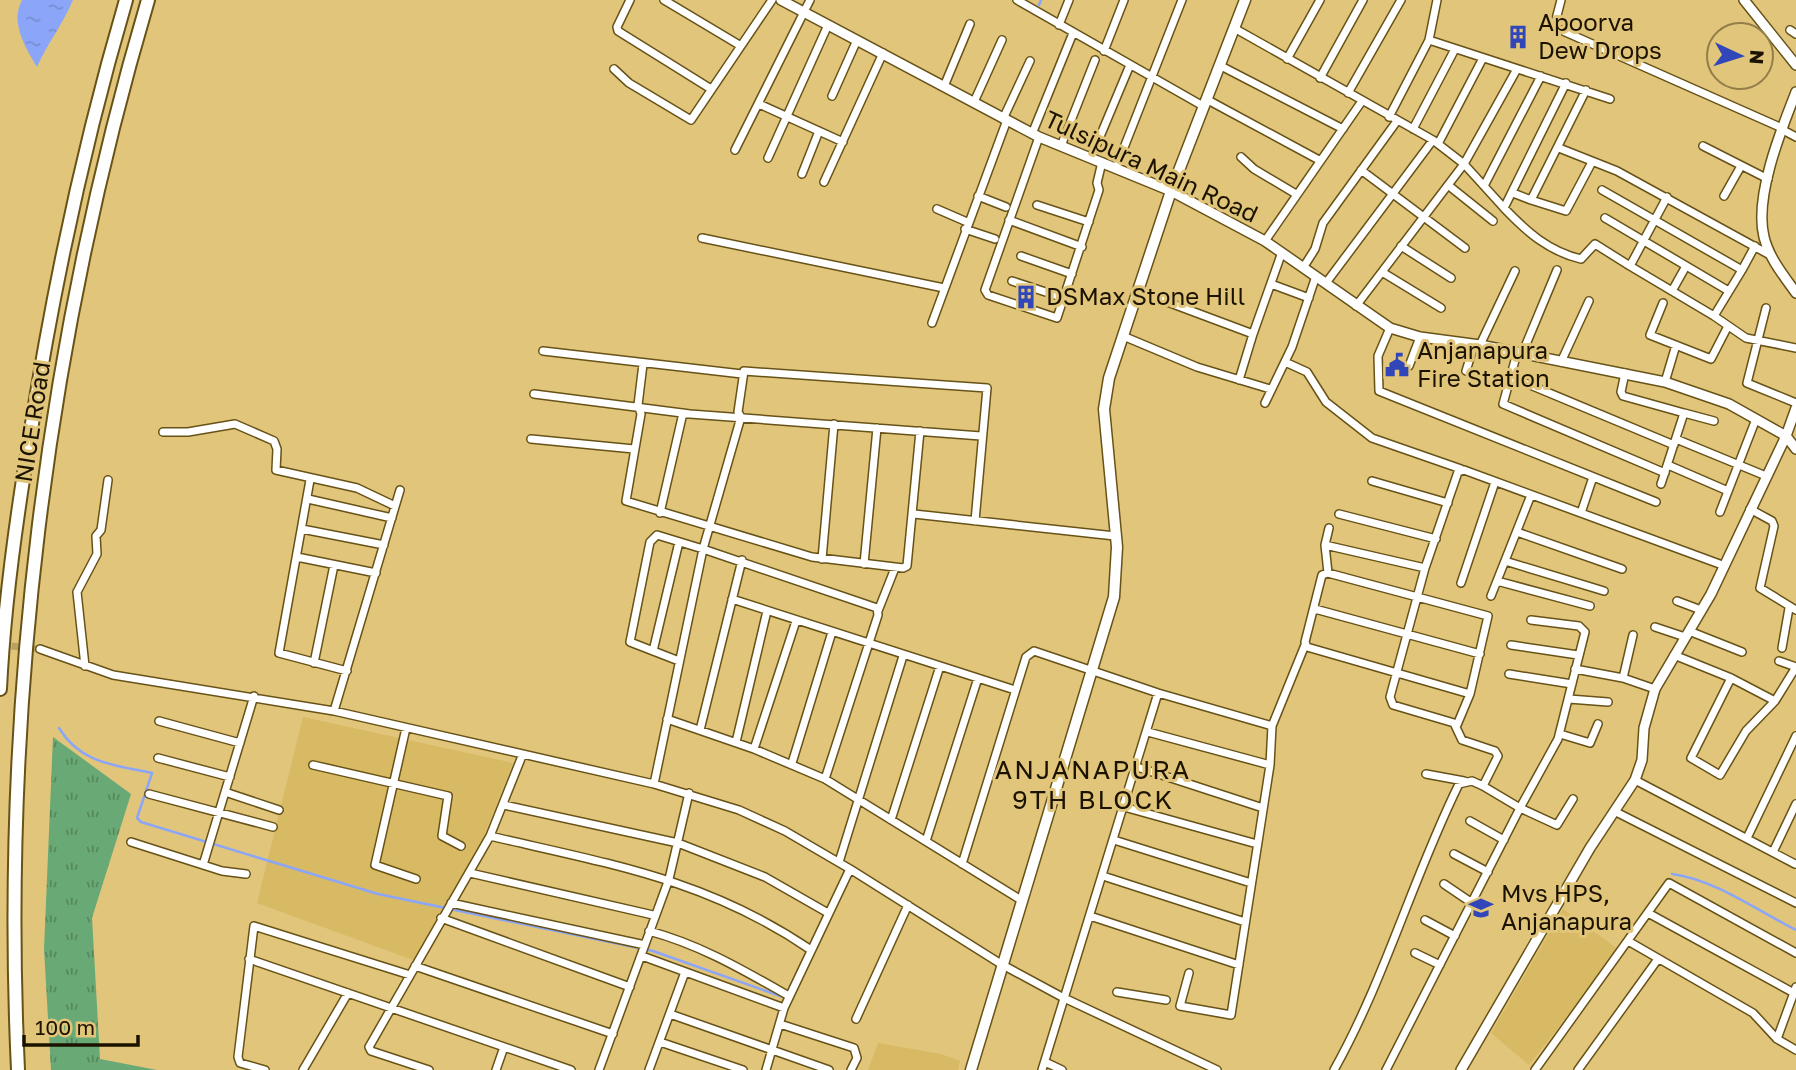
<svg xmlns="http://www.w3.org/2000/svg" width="1796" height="1070" viewBox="0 0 1796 1070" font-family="'Golos Text',sans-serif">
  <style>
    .built { fill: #d8b964 }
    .grass { fill: url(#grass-tufts) }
    .water { fill: url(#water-ripples) }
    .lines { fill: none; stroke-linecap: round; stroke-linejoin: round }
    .stream { stroke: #8ba6f8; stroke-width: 2.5 }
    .minor-tunnel { stroke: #b9a162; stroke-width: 7; stroke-dasharray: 7 3.5; stroke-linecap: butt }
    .minor-casing { stroke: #675217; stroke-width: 10 }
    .tertiary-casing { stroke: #675217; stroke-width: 12 }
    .secondary-casing { stroke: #675217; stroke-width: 13 }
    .motorway-casing { stroke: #675217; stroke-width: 16 }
    .minor { stroke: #fff; stroke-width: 7 }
    .tertiary { stroke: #fff; stroke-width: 9 }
    .secondary { stroke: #fff; stroke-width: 10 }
    .motorway { stroke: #fff; stroke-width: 12 }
    .labels { text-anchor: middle; stroke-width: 6; stroke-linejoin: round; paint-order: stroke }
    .poi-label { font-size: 24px; fill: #1b1300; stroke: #e1c57a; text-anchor: start }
    .street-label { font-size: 24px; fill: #1b1300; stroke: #e1c57a }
    .neighbourhood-label { font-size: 26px; letter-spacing: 2px; fill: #1b1300; stroke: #e1c57a }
  </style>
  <defs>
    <pattern id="grass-tufts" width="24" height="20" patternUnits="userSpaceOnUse" patternTransform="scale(1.75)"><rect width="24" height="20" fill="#68a975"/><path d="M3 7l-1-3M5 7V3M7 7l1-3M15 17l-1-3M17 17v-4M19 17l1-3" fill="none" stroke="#55885e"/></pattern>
    <pattern id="water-ripples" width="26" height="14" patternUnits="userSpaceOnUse" patternTransform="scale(1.75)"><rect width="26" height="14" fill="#8ba6f8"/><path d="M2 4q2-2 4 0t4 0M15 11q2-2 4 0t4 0" fill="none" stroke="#778ed3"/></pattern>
  </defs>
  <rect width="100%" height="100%" fill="#e1c57a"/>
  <path class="built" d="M303 717 513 763 481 843 413 960 257 903Z
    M1563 909 1619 950 1529 1065 1491 1033Z
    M878 1043 941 1054 960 1061 958 1070H868Z"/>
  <path class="grass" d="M53 737 131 794 92 918 100 1059 157 1070H51L44 949Z"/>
  <path class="water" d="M22 0H73C63 24 47 44 37 67 25 47 10 22 22 0Z"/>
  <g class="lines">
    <path class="stream" d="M1039 5 1041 0
      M59 728C81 764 115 765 152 773L137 818 141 822 378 894 653 951 783 997
      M1672 874C1716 880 1756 910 1796 930"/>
    <path class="minor-tunnel" d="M1 645 40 649"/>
    <g class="minor-casing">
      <path id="minor" d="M630 0 617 27 618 31 711 89
        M664 0 741 46
        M1017 0 1203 106
        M1437 0 1429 40 1610 99
        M1561 0 1554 27 1782 128
        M1059 25 1069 0
        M1234 28 1433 140 1464 164 1504 208 1566 83
        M1790 30 1796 34
        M1104 51 1124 0
        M1287 59 1320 0
        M1219 65 1343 129
        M614 69 629 83 691 120 772 0
        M1320 78 1363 0
        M945 84 970 24
        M1348 93 1401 0
        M832 96 857 40
        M1206 99 1319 160
        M974 102 1002 40
        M759 104 843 142
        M1389 117 1429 40
        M1003 119 1030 61
        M1413 129 1455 49
        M1781 129 1796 137
        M1032 134 1073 33
        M1039 137 985 290 988 295 1057 318 1099 190 1097 183 1102 162
        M1438 144 1483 58
        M1061 146 1095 60
        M1703 146 1768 179
        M1559 148 1617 171 1770 255
        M735 150 810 0
        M1241 157 1254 169 1296 194
        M768 158 828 25
        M1091 158 1130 65
        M1116 168 1182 0
        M1361 170 1465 248
        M802 174 819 131
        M824 182 883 53
        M1448 185 1493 221
        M1484 186 1541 76
        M1602 190 1742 270 1714 316 1630 266
        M1513 193 1531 200 1586 90
        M978 196 1006 207
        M1724 196 1741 166
        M1531 200 1566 211 1592 162
        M1037 205 1089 222
        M1504 208C1527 232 1548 251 1581 259L1595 244 1630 266 1667 197
        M937 209 967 222
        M1605 218 1727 290
        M1009 220 1082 247
        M965 229 995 239
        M702 238 944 288
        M1265 241 1362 101
        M1401 246 1451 278
        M1021 256 1072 274
        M1303 268 1315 249 1323 223 1397 121
        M1742 270 1755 246
        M1382 272 1441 308
        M1012 281 1064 298
        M1326 283 1433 140
        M1271 284 1309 298
        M1138 291 1253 334 1282 252
        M1672 291 1686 266
        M1663 303 1650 335 1711 359 1728 326
        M1356 306 1464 164 1517 69
        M1766 308 1747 383 1796 403
        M1714 316 1746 338 1796 348
        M932 323 1007 120
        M1390 328 1378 356 1379 391 1656 502
        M1123 336 1197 367 1270 389
        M1480 345 1515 271
        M543 351 742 374
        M1517 353 1503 404 1665 473
        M1522 354 1557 270
        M1285 362 1307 372 1326 402 1372 438 1461 469
        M1561 362 1589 301
        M643 364 638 405 641 414 626 501 812 557 903 568 907 566 920 431
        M1409 366 1420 337
        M1466 371 1474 345
        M1625 373 1621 392 1623 396 1684 413 1661 484
        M1511 377 1674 445
        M1239 380 1253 334
        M1665 382 1676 345
        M534 394 690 414 981 436
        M1265 403 1292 347 1316 276
        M1684 413 1714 421
        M163 432H188L235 424 274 441 277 449 276 470 357 488 395 506
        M531 439 634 449
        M1676 439 1766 476
        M1668 465 1728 491
        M310 480 279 653 347 671
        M1372 481 1448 503
        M308 499 392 518
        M1750 509 1772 521 1774 526 1760 588 1796 610
        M1720 512 1756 419
        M660 513 683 413
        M1581 513 1593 477
        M914 514 1115 536
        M1339 514 1436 539
        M302 529 384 545
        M1517 532 1622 569
        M1325 545 1425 568
        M297 557 376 573
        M822 559 834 424
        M1505 561 1604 591
        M864 564 877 428
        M1328 573 1325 545 1329 528
        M1497 581 1590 606
        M1461 583 1495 482
        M1491 596 1531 495
        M732 599 1015 690
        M1677 601 1701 610
        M1315 609 1480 654
        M878 611 895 568
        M1655 627 1685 637
        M1689 631 1742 652
        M1511 645 1578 655
        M1782 648 1789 608
        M40 649 113 675 334 711 654 784 739 810 785 831 850 869 1001 964 1062 997 1217 1070
        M653 651 679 542
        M1674 655 1731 678 1775 701
        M679 661 630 642 650 542 657 535 703 549 741 417 738 412 744 371 987 388 975 521
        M1779 661 1796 667
        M314 663 334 565
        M85 666 77 592 97 554 96 536 101 530 108 480
        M1575 669 1623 678 1655 689
        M1509 674 1572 684
        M1623 678 1633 635
        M1731 678 1691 758 1720 775 1746 731 1775 701 1796 667
        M1569 699 1608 702
        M334 711 400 490
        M667 719 754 749 825 779 1021 900
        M159 721 240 743
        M1457 725 1470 694 1488 616 1328 573 1322 575 1305 642 1307 647 1470 694
        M406 728 375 865 416 879
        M700 730 742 560
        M1148 732 1270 765
        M1560 734 1590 743 1598 724
        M736 742 767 611
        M754 749 796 621
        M158 758 230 777
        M792 763 832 632
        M313 765 448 796 442 836 461 846
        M1137 767 1263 808
        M1426 774 1464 781
        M1635 780 1795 864
        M654 784 703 549 877 608 878 615 825 779
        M1483 786 1520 808 1558 739 1585 632 1579 626 1531 620
        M225 792 279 810
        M149 794 273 827
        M504 805 678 843 765 877 828 913
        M1124 807 1257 844
        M1616 812 1796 903
        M891 820 940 666
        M1470 821 1504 840
        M490 836C609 864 707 879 811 950
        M1747 838 1796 736
        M1114 840 1251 883
        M926 841 978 678
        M131 842 222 871 246 874
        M1773 852 1796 804
        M1454 854 1488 872
        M839 862 903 656
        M962 864 1026 657 1034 651 1158 693 1272 726
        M203 865 254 696
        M470 873 653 915
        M1103 876 1245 922
        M1444 884 1472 903
        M451 903 645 945
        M1648 913 1794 993
        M1090 916 1239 965
        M441 918 630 987
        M1425 920 1455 936
        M649 931C701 945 743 970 789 996
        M1628 941 1753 1013 1777 1039 1796 1050
        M1415 953 1440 965
        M642 956 784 1008
        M249 959 571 1070
        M415 966 613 1034
        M1189 973 1180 1006 1231 1015 1270 765 1272 726 1305 645
        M1117 992 1166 1000
        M670 1014 829 1070
        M856 1019 908 905
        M780 1024 854 1048 857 1058 851 1070
        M1777 1039 1796 987
        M660 1042 743 1070
        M1045 1062 1062 1070
        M265 1070 240 1063 238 1057 254 926 410 975
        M303 1070 348 993
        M429 1070 371 1051 369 1047 490 836 522 756
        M496 1070 504 1047
        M599 1070 669 879 689 793
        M649 1070 685 972
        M766 1070 784 1008 850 869
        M1042 1070 1158 693
        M1334 1070C1385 979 1413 877 1459 784L1472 781 1483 786 1498 756 1495 751 1462 740 1454 723 1393 705 1390 697 1425 568 1458 472 1464 470 1725 566
        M1386 1070 1520 808 1557 825 1573 799
        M1535 1070 1669 883 1796 953
        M1578 1070 1658 959"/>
    </g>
    <g class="tertiary-casing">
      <path id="tertiary" d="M781 0 1039 137 1171 191 1265 241 1390 328 1420 337 1480 345 1665 382 1729 404 1786 436 1796 449
        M1744 0 1796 65
        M1796 92C1781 130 1754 197 1764 237 1769 258 1784 276 1796 293
        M1461 1070 1590 848 1635 780 1642 760 1644 728 1655 689 1711 594 1786 436 1796 408"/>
    </g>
    <g class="secondary-casing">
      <path id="secondary" d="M971 1070 1114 597 1117 547 1104 409 1109 378 1171 191 1245 0"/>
    </g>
    <g class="motorway-casing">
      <path id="motorway" d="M0 689C4 604 16 520 30 436 53 289 84 143 126 0
        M18 1070C1 710 46 345 148 0"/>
    </g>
    <use href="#minor" class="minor"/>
    <use href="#tertiary" class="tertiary"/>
    <use href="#secondary" class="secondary"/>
    <use href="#motorway" class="motorway"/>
  </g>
  <defs>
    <g id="building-bare" transform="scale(1.89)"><path d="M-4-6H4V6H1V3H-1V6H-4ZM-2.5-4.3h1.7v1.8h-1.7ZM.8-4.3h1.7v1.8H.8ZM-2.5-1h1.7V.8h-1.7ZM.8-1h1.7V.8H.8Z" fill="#3146b8" stroke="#e1c57a" stroke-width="2.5" paint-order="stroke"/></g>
    <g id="civic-bare" transform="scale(1.89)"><path d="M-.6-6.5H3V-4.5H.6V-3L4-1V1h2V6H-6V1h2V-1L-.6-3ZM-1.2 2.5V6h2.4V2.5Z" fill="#3146b8" stroke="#e1c57a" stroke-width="2.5" paint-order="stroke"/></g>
    <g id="school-bare" transform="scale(1.89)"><path d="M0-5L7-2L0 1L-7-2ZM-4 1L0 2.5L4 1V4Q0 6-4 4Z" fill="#3146b8" stroke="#e1c57a" stroke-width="2.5" paint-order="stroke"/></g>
  </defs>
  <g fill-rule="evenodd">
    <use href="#building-bare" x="1518" y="37"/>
    <use href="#building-bare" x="1026" y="297"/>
    <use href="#civic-bare" x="1397" y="365"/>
    <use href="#school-bare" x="1481" y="908"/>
  </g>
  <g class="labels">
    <g class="poi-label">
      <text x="1538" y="31">Apoorva<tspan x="1538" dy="28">Dew Drops</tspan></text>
      <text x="1046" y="305">DSMax Stone Hill</text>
      <text x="1417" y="359">Anjanapura<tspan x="1417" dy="28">Fire Station</tspan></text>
      <text x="1501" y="902">Mvs HPS,<tspan x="1501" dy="28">Anjanapura</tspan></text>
    </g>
    <g class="street-label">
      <text transform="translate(1151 167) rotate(25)" y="8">Tulsipura Main Road</text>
      <text transform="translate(33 422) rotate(-81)" y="8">NICE Road</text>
    </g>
    <g class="neighbourhood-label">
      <text x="1093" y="779">ANJANAPURA<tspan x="1093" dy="30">9TH BLOCK</tspan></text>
    </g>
  </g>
  <g transform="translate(1740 56) rotate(94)"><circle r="33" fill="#e1c57a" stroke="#927e49" stroke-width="2"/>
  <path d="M0-5L12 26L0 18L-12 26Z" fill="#3146b8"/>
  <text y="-10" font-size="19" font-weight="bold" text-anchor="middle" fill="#1b1300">N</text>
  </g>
  <path d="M24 1035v10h114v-10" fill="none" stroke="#1b1300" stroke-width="3.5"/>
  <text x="35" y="1035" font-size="21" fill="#1b1300" stroke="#e1c57a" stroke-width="5" paint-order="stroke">100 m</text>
</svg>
